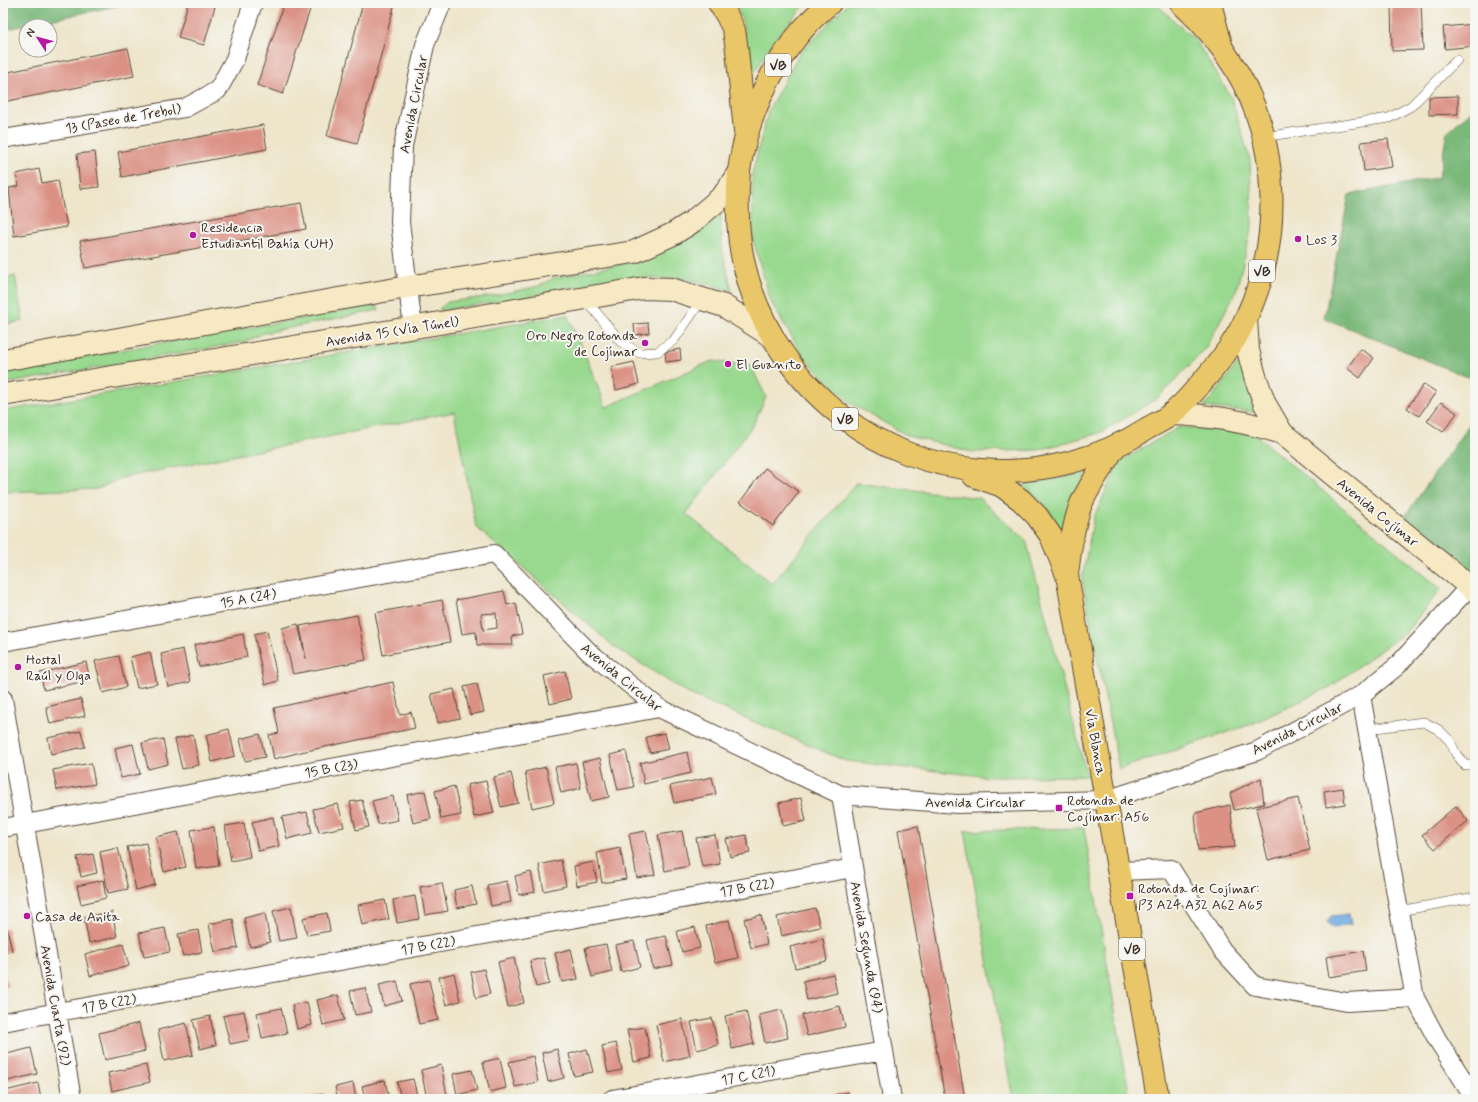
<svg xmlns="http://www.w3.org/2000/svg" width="1478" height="1102" viewBox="0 0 1478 1102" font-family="Mynerve,sans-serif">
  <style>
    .green { fill: #99d98f; stroke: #6a8256 }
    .forest { fill: #7ab97a; stroke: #5a724c }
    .water { fill: #72abe2; stroke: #566a80 }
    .building { fill: #db9285; fill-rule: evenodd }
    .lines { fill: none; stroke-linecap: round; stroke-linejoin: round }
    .service-casing { stroke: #564638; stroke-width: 10 }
    .minor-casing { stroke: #564638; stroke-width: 20 }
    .secondary-casing { stroke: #564638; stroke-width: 24 }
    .primary-casing { stroke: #564638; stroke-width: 24 }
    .trunk-casing { stroke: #564638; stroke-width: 24 }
    .service { stroke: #fff; stroke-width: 9 }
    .minor { stroke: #fff; stroke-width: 18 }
    .secondary { stroke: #f6e9c3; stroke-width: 22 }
    .primary { stroke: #e9c769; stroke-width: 22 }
    .trunk { stroke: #e9c769; stroke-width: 22 }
    .poi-dot { fill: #b5179e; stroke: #f6f6f2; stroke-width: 1.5 }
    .labels { text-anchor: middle; stroke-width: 4; stroke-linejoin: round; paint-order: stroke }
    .shield { fill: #f6f6f2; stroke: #73675e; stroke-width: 1 }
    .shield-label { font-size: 13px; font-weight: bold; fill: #3b2a1e }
    .street-label { font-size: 14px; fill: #3b2a1e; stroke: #f6f6f2 }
    .poi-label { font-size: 14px; fill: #3b2a1e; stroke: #f6f6f2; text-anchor: start }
  </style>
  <rect width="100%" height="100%" fill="#f6f6f2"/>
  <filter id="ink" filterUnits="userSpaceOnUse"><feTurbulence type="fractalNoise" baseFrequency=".025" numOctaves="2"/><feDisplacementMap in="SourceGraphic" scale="8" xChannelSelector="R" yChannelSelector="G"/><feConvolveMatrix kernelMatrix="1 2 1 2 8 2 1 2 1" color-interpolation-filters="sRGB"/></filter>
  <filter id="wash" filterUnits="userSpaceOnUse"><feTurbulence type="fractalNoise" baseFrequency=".012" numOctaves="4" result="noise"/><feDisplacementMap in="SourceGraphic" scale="16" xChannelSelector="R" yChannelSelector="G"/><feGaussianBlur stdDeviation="0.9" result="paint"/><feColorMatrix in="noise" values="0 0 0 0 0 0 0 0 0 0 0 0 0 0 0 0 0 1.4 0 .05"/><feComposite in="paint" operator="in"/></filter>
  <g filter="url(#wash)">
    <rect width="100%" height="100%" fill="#eee5ca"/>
    <path class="green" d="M735 3H807L777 36 747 84C746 56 748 29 735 3Z
      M850 3H1155L1196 41 1231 97 1250 160 1252 226 1236 291 1205 349 1159 397 1102 432 1039 450 972 452 908 436 850 403 804 358 771 302 753 240 752 174 768 111 799 54 844 7Z
      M721 214 722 249 732 291 712 285 685 279 642 278 557 290 523 298 461 307 441 311 439 309 448 302 493 296 539 286 554 278 627 263 707 223Z
      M15 276 23 321 3 325V278Z
      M377 305 379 310 264 333 244 342 3 384V371Z
      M567 315 584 352 606 407 712 361 751 366 766 397 753 425 686 514 772 584 856 483 979 498 1026 540 1087 776 991 777 846 761 687 693 612 645 476 527 454 412 121 478 98 489 3 492V411Z
      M1244 361 1255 412 1203 407 1220 388 1238 363 1240 365Z
      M1179 427 1254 434 1441 589 1406 632 1330 687 1252 724 1119 769 1082 579 1094 517 1119 462Z
      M1081 473H1087L1071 501 1067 512 1064 530 1061 531C1053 513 1038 495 1021 485L1061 478Z
      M1084 828 1130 1099H1013L965 831Z"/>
    <path class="forest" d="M3 3H130L3 30Z
      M1475 108V380L1324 318 1349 195 1439 177 1447 132Z
      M1475 416V564L1465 577 1401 522Z"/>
    <path class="water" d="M1349 914 1351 924 1332 928 1327 922 1331 916Z"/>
    <g id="blocks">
      <path class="building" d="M188 3H216L204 45 178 38Z
        M284 3H312L283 94 257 85Z
        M363 3H395L357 144 327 136Z
        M1391 3H1421L1423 50 1392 51Z
        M1475 24V46L1445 49 1443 27Z
        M128 48 134 76 3 102V73Z
        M1458 96V114L1429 115V97Z
        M263 125 267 149 122 177 118 152Z
        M1388 139 1392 167 1364 171 1361 142Z
        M95 152 99 187 80 189 77 154Z
        M39 169 42 183 58 180 67 227 14 236 9 188 19 186 16 174Z
        M301 203 306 229 85 268 80 241Z
        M648 323 649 333 635 335 634 324Z
        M680 349 681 360 666 362 665 352Z
        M1361 349 1374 358 1360 378 1347 368Z
        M634 362 639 384 616 390 611 367Z
        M1424 384 1436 392 1419 416 1407 408Z
        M1441 402 1457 413 1443 432 1427 421Z
        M765 468 799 492 773 526 740 502Z
        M504 591 507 605 516 603 522 634 512 636 513 645H477L476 632 462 634 456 600ZM496 613 497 628 483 630 481 614Z
        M442 600 450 642 383 655 375 613Z
        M357 615 366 660 293 674 282 628 298 624 306 659 300 626Z
        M267 631 278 681 265 685 254 634Z
        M243 634 247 657 199 667 194 645Z
        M183 649 190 682 168 687 161 654Z
        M150 652 157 684 137 688 130 657Z
        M119 656 126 687 103 693 95 661Z
        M86 662 90 680 44 690 40 673Z
        M565 671 571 699 550 704 544 676Z
        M393 682 400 715 411 712 415 728 301 752 274 759 269 735 279 733 274 708Z
        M477 684 484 712 470 715 464 687Z
        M454 689 460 718 438 723 431 694Z
        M81 699 85 716 50 724 46 707Z
        M229 729 235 756 212 762 206 735Z
        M81 731 85 747 51 754 48 738Z
        M665 733 669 749 650 753 646 737Z
        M260 734 265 757 245 761 240 739Z
        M193 735 199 765 182 769 175 739Z
        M163 739 168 764 148 769 142 743Z
        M133 744 140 774 121 778 115 748Z
        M626 751 634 787 618 790 610 755Z
        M687 752 691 773 644 784 640 763Z
        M600 758 609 797 591 801 582 762Z
        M91 763 95 784 57 790 53 770Z
        M576 763 581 788 561 793 555 767Z
        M546 767 554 803 532 808 525 772Z
        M511 773 518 803 501 807 494 777Z
        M712 777 716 794 674 803 670 786Z
        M1261 778 1264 804 1234 810 1230 793Z
        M486 781 494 813 474 817 467 785Z
        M454 786 461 815 441 819 435 791Z
        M1343 788 1345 804 1326 807 1324 791Z
        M425 791 431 819 413 823 407 795Z
        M393 796 398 820 378 824 372 801Z
        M801 798 806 821 783 826 779 803Z
        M1298 798 1310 850 1268 860 1256 808Z
        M362 800 369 827 356 830 350 802Z
        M338 804 344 827 319 832 313 809Z
        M1230 805 1235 847 1198 850 1195 813Z
        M1456 806 1468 821 1435 849 1422 835Z
        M307 812 312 833 287 839 282 817Z
        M273 817 279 846 258 851 252 822Z
        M244 823 250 857 231 861 225 826Z
        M918 826 965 1099H945L898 830Z
        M214 827 219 866 196 869 191 830Z
        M646 831 655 875 637 878 629 834Z
        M682 831 689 866 665 871 658 835Z
        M178 832 186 867 164 872 156 837Z
        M715 835 720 864 702 867 696 838Z
        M746 835 750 853 730 857 726 839Z
        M146 843 155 885 136 890 127 847Z
        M118 848 128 889 108 893 100 852Z
        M620 848 626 879 602 883 597 853Z
        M93 854 97 873 81 877 77 857Z
        M561 860 566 886 544 891 539 865Z
        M593 862 597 882 577 886 574 866Z
        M531 872 535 892 519 895 515 876Z
        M103 880 106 898 81 904 77 886Z
        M507 881 511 902 491 906 487 885Z
        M442 883 448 911 425 915 420 887Z
        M472 886 476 904 457 908 454 890Z
        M415 896 419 919 397 923 393 900Z
        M385 900 389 919 362 925 358 905Z
        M291 907 297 938 279 941 273 911Z
        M815 908 820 927 781 936 777 917Z
        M112 912 117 937 89 943 84 917Z
        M265 913 270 942 250 947 244 918Z
        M327 913 330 931 307 935 303 918Z
        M761 915 767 944 751 948 744 919Z
        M233 919 238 948 215 952 209 924Z
        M729 920 738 958 715 963 706 926Z
        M695 927 700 948 682 952 677 931Z
        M7 928 12 951 3 953V929Z
        M165 928 170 952 144 957 139 933Z
        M198 930 202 952 183 956 178 934Z
        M666 936 673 965 653 969 647 940Z
        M823 939 827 961 795 968 790 947Z
        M634 941 640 967 621 972 615 945Z
        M123 944 129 966 90 976 85 954Z
        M606 944 612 972 592 977 585 948Z
        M571 949 578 979 562 982 555 953Z
        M1363 951 1366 971 1329 977 1326 957Z
        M514 958 524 1003 508 1007 498 962Z
        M544 958 549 984 536 987 530 961Z
        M3 969 8 987 3 988Z
        M484 969 490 994 476 998 471 972Z
        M454 973 460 1001 446 1005 439 977Z
        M833 974 837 993 807 1000 803 981Z
        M429 980 438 1020 419 1024 410 984Z
        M397 981 402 1001 384 1006 379 985Z
        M365 988 371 1012 355 1015 350 991Z
        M338 995 344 1020 323 1025 317 1000Z
        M307 1002 312 1025 297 1029 292 1005Z
        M840 1006 845 1027 807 1036 802 1015Z
        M281 1008 287 1033 262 1038 257 1013Z
        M782 1010 788 1038 765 1043 759 1015Z
        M244 1011 250 1040 230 1044 223 1016Z
        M746 1011 754 1044 732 1049 725 1016Z
        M210 1016 216 1045 200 1049 193 1020Z
        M712 1018 718 1045 697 1050 691 1022Z
        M682 1019 690 1056 664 1062 656 1025Z
        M139 1023 145 1051 105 1060 99 1033Z
        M186 1023 193 1055 164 1061 158 1030Z
        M645 1027 651 1058 634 1062 627 1030Z
        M616 1043 622 1070 608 1073 602 1046Z
        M31 1048 37 1074 3 1082V1055Z
        M557 1049 564 1078 548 1082 542 1053Z
        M587 1049 593 1072 574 1076 569 1054Z
        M533 1056 538 1082 515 1087 509 1062Z
        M500 1058 506 1088 490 1092 483 1062Z
        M146 1065 150 1082 112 1091 108 1073Z
        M441 1065 447 1095 427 1099 421 1070Z
        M472 1070 477 1090 457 1095 453 1074Z
        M413 1079 418 1099H401L397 1082Z
        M385 1080 389 1099H365L362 1086Z
        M38 1083 41 1099H6L5 1091Z
        M353 1083 356 1099H338L335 1087Z
        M848 1092 850 1099H820V1098Z
        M324 1094 325 1099H306V1098Z"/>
    </g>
  </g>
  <g filter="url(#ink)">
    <use href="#blocks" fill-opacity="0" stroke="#564638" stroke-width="1"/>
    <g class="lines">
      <g class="service-casing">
        <path id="service" d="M1263 137 1389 118 1411 106 1457 60
          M585 299 621 342 640 353 657 352 674 340 703 298
          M1367 729 1424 722 1439 730 1450 741 1456 754 1465 765H1475
          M1399 911 1475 897"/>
      </g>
      <g class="minor-casing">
        <path id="minor" d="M3 139 185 108 218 90 235 59 253 3
          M413 328 400 222 403 146 425 45 442 3
          M3 642 494 554 589 652 659 708 841 795 957 804 1106 800 1257 751 1361 695 1396 667 1469 587
          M1361 695 1399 911 1415 998 1437 1039 1472 1094 1475 1092
          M3 699 72 1099
          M841 795 892 1099
          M3 828 659 708
          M1119 871 1171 869 1222 950 1255 986 1347 1002 1415 998
          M3 1022 853 868
          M612 1099 884 1051"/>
      </g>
      <g class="secondary-casing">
        <path id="secondary" d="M1246 319 1248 350 1255 376 1265 404 1282 433
          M3 360 304 305 407 287 634 252 673 234 692 222 723 196 739 172
          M3 395 452 321 644 288 671 289 724 306 771 336
          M1171 414C1210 415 1245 421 1282 433L1475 591"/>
      </g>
      <g class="primary-casing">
        <path id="primary" d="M719 3 726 14 734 30 737 50 745 131
          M830 3C782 42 747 110 739 171 737 195 737 219 740 243 750 312 788 375 843 417 882 448 932 466 981 470 1040 475 1098 460 1148 428 1155 424 1164 420 1170 415 1182 406 1193 393 1202 382 1219 363 1236 341 1246 318 1283 240 1280 142 1235 68 1220 43 1202 22 1181 3
          M974 476 1002 486 1021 500 1037 516 1051 536 1067 575 1158 1099
          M1067 574C1070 551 1073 525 1081 504 1090 484 1103 465 1115 447"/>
      </g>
      <g class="trunk-casing">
        <path id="trunk" d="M1210 3 1221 45"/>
      </g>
      <use href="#service" class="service"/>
      <use href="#minor" class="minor"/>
      <use href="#secondary" class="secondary"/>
      <use href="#primary" class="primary"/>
      <use href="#trunk" class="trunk"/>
    </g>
  </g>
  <g class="poi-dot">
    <circle cx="193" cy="235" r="4"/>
    <circle cx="1298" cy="239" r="4"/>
    <circle cx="645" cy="343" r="4"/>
    <circle cx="728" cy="364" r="4"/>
    <circle cx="18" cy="667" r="4"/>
    <rect x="1055" y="804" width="8" height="8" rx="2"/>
    <rect x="1126" y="892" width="8" height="8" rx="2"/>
    <circle cx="27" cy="916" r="4"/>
  </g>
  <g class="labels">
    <g class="shield">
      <rect x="765" y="54" width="26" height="22" rx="3"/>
      <rect x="1249" y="260" width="26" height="22" rx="3"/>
      <rect x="832" y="408" width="26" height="22" rx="3"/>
      <rect x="1119" y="938" width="26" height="22" rx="3"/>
    </g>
    <g class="shield-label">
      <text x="778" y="70">VB</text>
      <text x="1262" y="276">VB</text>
      <text x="845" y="424">VB</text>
      <text x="1132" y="954">VB</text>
    </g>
    <g class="street-label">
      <text transform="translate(413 104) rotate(-79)" y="5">Avenida Circular</text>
      <text transform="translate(123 118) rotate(-10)" y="5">13 (Paseo de Trebol)</text>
      <text transform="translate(392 331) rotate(-9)" y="5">Avenida 15 (Vía Túnel)</text>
      <text transform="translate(1378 512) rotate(39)" y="5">Avenida Cojímar</text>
      <text transform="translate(248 598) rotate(-10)" y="5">15 A (24)</text>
      <text transform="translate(622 677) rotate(39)" y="5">Avenida Circular</text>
      <text transform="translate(1297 728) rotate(-27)" y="5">Avenida Circular</text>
      <text transform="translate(1096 742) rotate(80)" y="5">Vía Blanca</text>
      <text transform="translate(331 768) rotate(-10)" y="5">15 B (23)</text>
      <text x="975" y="807">Avenida Circular</text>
      <text transform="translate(747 887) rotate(-10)" y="5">17 B (22)</text>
      <text transform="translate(428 945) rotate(-10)" y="5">17 B (22)</text>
      <text transform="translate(867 947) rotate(80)" y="5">Avenida Segunda (94)</text>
      <text transform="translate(109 1003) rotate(-10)" y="5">17 B (22)</text>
      <text transform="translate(56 1005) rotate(80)" y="5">Avenida Cuarta (92)</text>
      <text transform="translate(748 1075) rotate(-10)" y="5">17 C (21)</text>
    </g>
    <g class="poi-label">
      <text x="201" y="232">Residencia<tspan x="201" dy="16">Estudiantil Bahía (UH)</tspan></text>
      <text x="1306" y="244">Los 3</text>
      <text x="637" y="340" text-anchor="end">Oro Negro Rotonda<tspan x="637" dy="16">de Cojímar</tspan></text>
      <text x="736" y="369">El Guanito</text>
      <text x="26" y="664">Hostal<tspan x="26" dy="16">Raúl y Olga</tspan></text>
      <text x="1067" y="805">Rotonda de<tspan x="1067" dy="16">Cojímar: A56</tspan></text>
      <text x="1138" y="893">Rotonda de Cojímar:<tspan x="1138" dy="16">P3 A24 A32 A62 A65</tspan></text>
      <text x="35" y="921">Casa de Anita</text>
    </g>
  </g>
  <rect width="1478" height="1102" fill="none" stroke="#f6f6f2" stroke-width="16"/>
  <g transform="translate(38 38) rotate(306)"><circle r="19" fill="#f6f6f2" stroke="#aba49d"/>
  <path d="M0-3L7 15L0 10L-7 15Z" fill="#b5179e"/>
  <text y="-6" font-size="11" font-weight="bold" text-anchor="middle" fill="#3b2a1e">N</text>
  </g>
</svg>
